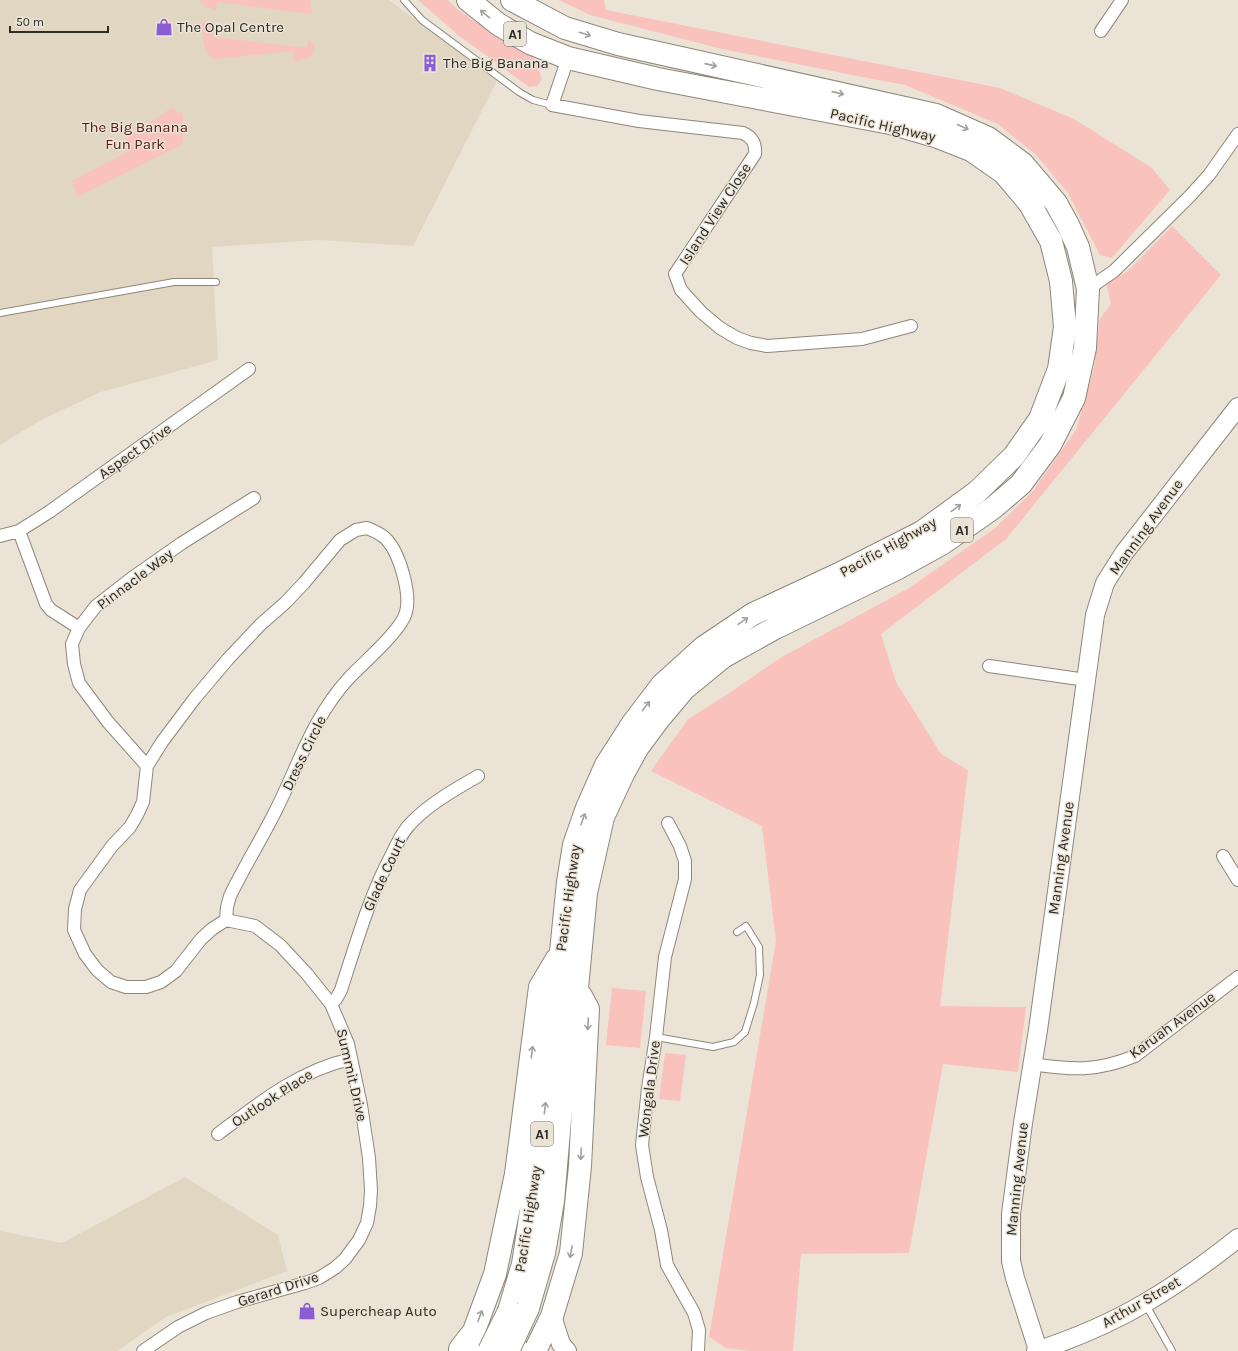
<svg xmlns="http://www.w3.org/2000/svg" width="1238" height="1351" viewBox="0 0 1238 1351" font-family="Karla,sans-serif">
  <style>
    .built { fill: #e1d6c2 }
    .green { fill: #f9c2bc }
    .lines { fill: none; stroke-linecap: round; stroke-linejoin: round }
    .lane-casing { stroke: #8d877a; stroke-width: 8 }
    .street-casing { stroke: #8d877a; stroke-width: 14 }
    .secondary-casing { stroke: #8d877a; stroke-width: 20 }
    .highway-casing { stroke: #8d877a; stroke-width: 24 }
    .lane { stroke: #fff; stroke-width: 6 }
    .street { stroke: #fff; stroke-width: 12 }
    .secondary { stroke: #fff; stroke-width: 18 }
    .highway { stroke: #fff; stroke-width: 22 }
    .highway-bridge-casing { stroke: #8d877a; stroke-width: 24; stroke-linecap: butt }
    .highway-bridge { stroke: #fff; stroke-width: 22 }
    .oneway { stroke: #a0a09d }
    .labels { text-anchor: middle; stroke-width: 3; stroke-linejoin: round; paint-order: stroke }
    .shield { fill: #ebe4d6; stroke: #66625b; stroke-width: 1 }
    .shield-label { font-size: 14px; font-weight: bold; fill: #2d2b26 }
    .poi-label { font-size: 15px; fill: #2d2b26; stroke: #ebe4d6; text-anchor: start }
    .street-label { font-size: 15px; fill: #2d2b26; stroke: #ebe4d6 }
    .park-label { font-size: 15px; fill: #5b1615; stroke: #ebe4d6 }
  </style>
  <rect width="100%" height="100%" fill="#ebe4d6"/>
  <path class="built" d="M0 0H389L497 81 413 246 319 240 212 247 218 360 101 392 41 420 0 445Z
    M185 1177 278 1235 287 1271 166 1317 117 1351H0V1231L62 1243Z"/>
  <path class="green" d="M199 0H310L312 14 217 2 216 10 204 6Z
    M418 0H448L457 9 508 43 519 46 531 51 542 79 537 86 529 87 458 35Z
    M559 0H604L606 10 1000 88 1074 119 1152 168 1170 190 1112 258 1100 255 1068 193 1036 155 998 124 905 85 872 79 722 49 590 15Z
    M201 22 212 23 214 26 213 37 307 48 309 39C315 45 315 49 311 57L295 62 293 51 214 59C202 54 203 34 201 22Z
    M171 108 183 114V144L77 197 72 181 127 152 128 138Z
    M1172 226 1221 275 1006 539 881 634 896 682 941 754 968 770 940 1006 1026 1007 1018 1072 943 1064 909 1253 801 1254 793 1351H749L726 1348 709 1337 776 941 762 826 651 771 688 719 728 694 780 658 909 588 994 529 1033 491 1076 430 1094 368 1100 318 1111 304 1106 282 1127 272Z
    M612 988 646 991 640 1048 606 1045Z
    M665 1053 686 1055 680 1101 659 1099Z"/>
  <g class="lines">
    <g class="lane-casing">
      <path id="lane" d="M404 0 422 20 519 92 533 100 552 105
        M0 313 174 282H216
        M656 1037 713 1047 734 1042 745 1032 754 1003 760 975 759 947 746 926 737 932
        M1146 1305 1172 1351"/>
    </g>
    <g class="street-casing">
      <path id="street" d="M1101 31 1122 0
        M568 58 552 105 639 121 743 133C752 137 756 143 755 154L675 274 681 290 701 312 720 328 737 338 751 343 767 346 862 339 911 326
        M1088 289 1114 271 1189 197 1209 175 1238 134
        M367 528C374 531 382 534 387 540 400 554 411 594 406 612 402 630 363 663 349 678 313 717 299 764 276 810 261 840 244 867 230 896L227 907 226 920 212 929 201 939 176 971 161 982 146 987H126L111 982 97 970 85 954 74 930 75 909 80 890 112 846 130 827 137 815 143 802 147 766 162 742 195 698 228 659 260 625 285 603 304 583 340 540 356 530Z
        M19 531 46 604 51 610 79 628
        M0 536 19 531 49 512 249 369
        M989 666 1086 680
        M147 766 108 722 79 683 74 664 72 644 79 628 96 606 132 578 182 543 254 498
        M668 823 680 846 685 861V879L665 957 656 1037 648 1088 642 1145 647 1177 661 1230 667 1265 694 1313 699 1330 698 1351
        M1223 856 1238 880
        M331 1004 336 999 341 990C356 944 369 897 392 854 398 842 403 830 413 821 432 802 456 789 478 776
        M1032 1064C1072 1070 1096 1072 1135 1056L1238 977
        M218 1134C259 1103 300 1070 351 1059
        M143 1351 178 1327 206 1313 237 1302 305 1283 319 1278 335 1268 345 1259 359 1240 367 1223 370 1206 371 1190 369 1158 361 1105 348 1044 331 1004 307 974 280 945 255 926 226 920"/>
    </g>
    <g class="secondary-casing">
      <path id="secondary" d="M552 1316 561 1344 567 1351
        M1038 1350 1015 1278 1011 1261V1214L1023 1123 1038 1030 1095 615 1105 583 1124 553 1238 407
        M458 1351C479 1337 502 1335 522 1351
        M1036 1351C1073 1339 1111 1323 1145 1303 1178 1284 1209 1261 1238 1238"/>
    </g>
    <g class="highway-casing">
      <path id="highway" d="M468 0 498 24 530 43 568 58 658 79 890 123 938 137 971 150 1004 173 1030 204 1051 241 1061 281 1065 327 1059 369 1040 419 1014 456 977 492 922 532 839 574 753 614 704 647 662 685 633 723 606 765 587 808 574 845 568 882 546 1101 530 1218 523 1264 509 1311
        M512 0 565 28 618 44 936 115 988 138 1023 164 1056 203 1068 225 1078 247 1088 289 1085 348 1074 398 1050 445 1021 484 993 508 943 543 896 569 775 628 723 657 684 689 658 720 638 747 623 774 603 817 586 893 577 988 562 1096 553 1201 544 1253 528 1308
        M460 1349 474 1331 495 1274 516 1174 540 987 556 960
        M535 1351 552 1316 571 1253 580 1166 588 1009 581 996"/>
    </g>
    <use href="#lane" class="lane"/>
    <use href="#street" class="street"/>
    <use href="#secondary" class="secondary"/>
    <use href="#highway" class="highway"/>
    <g class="highway-bridge-casing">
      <path id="highway-bridge" d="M489 1351 509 1311
        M508 1351 528 1308"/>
    </g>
    <use href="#highway-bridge" class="highway-bridge"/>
  </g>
  <defs><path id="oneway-shaft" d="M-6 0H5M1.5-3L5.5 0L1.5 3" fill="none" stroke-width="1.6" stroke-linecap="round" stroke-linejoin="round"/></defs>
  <g class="oneway">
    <use href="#oneway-shaft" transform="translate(485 14) rotate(-141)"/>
    <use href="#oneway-shaft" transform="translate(585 34) rotate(17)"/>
    <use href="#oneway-shaft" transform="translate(711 65) rotate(13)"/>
    <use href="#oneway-shaft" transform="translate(838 93) rotate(13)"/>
    <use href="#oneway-shaft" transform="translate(963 127) rotate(25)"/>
    <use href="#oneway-shaft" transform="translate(956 508) rotate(-36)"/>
    <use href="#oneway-shaft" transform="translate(743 621) rotate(-34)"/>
    <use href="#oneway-shaft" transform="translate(646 706) rotate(-52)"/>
    <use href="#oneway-shaft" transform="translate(583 819) rotate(-71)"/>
    <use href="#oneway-shaft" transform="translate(588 1024) rotate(93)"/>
    <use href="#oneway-shaft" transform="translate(532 1052) rotate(-83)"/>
    <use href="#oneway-shaft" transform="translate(545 1108) rotate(-83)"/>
    <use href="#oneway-shaft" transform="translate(581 1154) rotate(93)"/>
    <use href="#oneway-shaft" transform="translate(571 1252) rotate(101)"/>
    <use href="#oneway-shaft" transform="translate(480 1316) rotate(-69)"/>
  </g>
  <defs>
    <g id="shop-bare" transform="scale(1.38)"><path d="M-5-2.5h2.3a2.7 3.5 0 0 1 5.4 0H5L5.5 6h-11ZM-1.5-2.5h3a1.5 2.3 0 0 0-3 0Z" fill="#8c5cd5" stroke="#ebe4d6" stroke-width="2.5" paint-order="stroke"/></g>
    <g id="building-bare" transform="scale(1.38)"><path d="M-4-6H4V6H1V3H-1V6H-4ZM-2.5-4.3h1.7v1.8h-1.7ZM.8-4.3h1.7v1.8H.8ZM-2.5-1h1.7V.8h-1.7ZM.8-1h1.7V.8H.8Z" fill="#8c5cd5" stroke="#ebe4d6" stroke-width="2.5" paint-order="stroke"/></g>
  </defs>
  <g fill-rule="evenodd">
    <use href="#shop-bare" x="164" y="27"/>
    <use href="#building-bare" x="430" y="63"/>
    <use href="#shop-bare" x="307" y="1311"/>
  </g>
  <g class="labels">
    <g class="shield">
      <rect x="504" y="22" width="22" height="24" rx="3"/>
      <rect x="951" y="518" width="22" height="24" rx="3"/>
      <rect x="531" y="1122" width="22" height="24" rx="3"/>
    </g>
    <g class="shield-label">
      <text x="515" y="39">A1</text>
      <text x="962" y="535">A1</text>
      <text x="542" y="1139">A1</text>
    </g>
    <g class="poi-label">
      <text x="177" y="32">The Opal Centre</text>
      <text x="443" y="68">The Big Banana</text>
      <text x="320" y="1316">Supercheap Auto</text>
    </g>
    <g class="street-label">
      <text transform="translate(883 125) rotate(13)" y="5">Pacific Highway</text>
      <text transform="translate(715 214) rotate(-57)" y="5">Island View Close</text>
      <text transform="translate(135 451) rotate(-35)" y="5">Aspect Drive</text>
      <text transform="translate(1146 527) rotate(-54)" y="5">Manning Avenue</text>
      <text transform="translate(888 547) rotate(-29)" y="5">Pacific Highway</text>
      <text transform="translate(135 579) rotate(-37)" y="5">Pinnacle Way</text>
      <text transform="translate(304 753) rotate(-64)" y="5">Dress Circle</text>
      <text transform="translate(1061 858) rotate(-82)" y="5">Manning Avenue</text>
      <text transform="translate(384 874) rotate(-65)" y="5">Glade Court</text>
      <text transform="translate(568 898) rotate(-82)" y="5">Pacific Highway</text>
      <text transform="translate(1172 1025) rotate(-36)" y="5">Karuah Avenue</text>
      <text transform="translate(352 1075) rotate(77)" y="5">Summit Drive</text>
      <text transform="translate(649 1089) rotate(-83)" y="5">Wongala Drive</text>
      <text transform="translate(272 1098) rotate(-33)" y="5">Outlook Place</text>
      <text transform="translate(1017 1179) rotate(-84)" y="5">Manning Avenue</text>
      <text transform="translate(528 1219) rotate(-81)" y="5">Pacific Highway</text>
      <text transform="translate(278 1289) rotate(-18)" y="5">Gerard Drive</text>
      <text transform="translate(1141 1302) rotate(-30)" y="5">Arthur Street</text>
    </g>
    <g class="park-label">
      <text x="135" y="132">The Big Banana<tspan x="135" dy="17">Fun Park</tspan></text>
    </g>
  </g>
  <path d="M10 26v6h98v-6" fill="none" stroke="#2d2b26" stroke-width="2"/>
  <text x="16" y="26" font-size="12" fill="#2d2b26" stroke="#ebe4d6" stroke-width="3" paint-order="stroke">50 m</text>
</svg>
